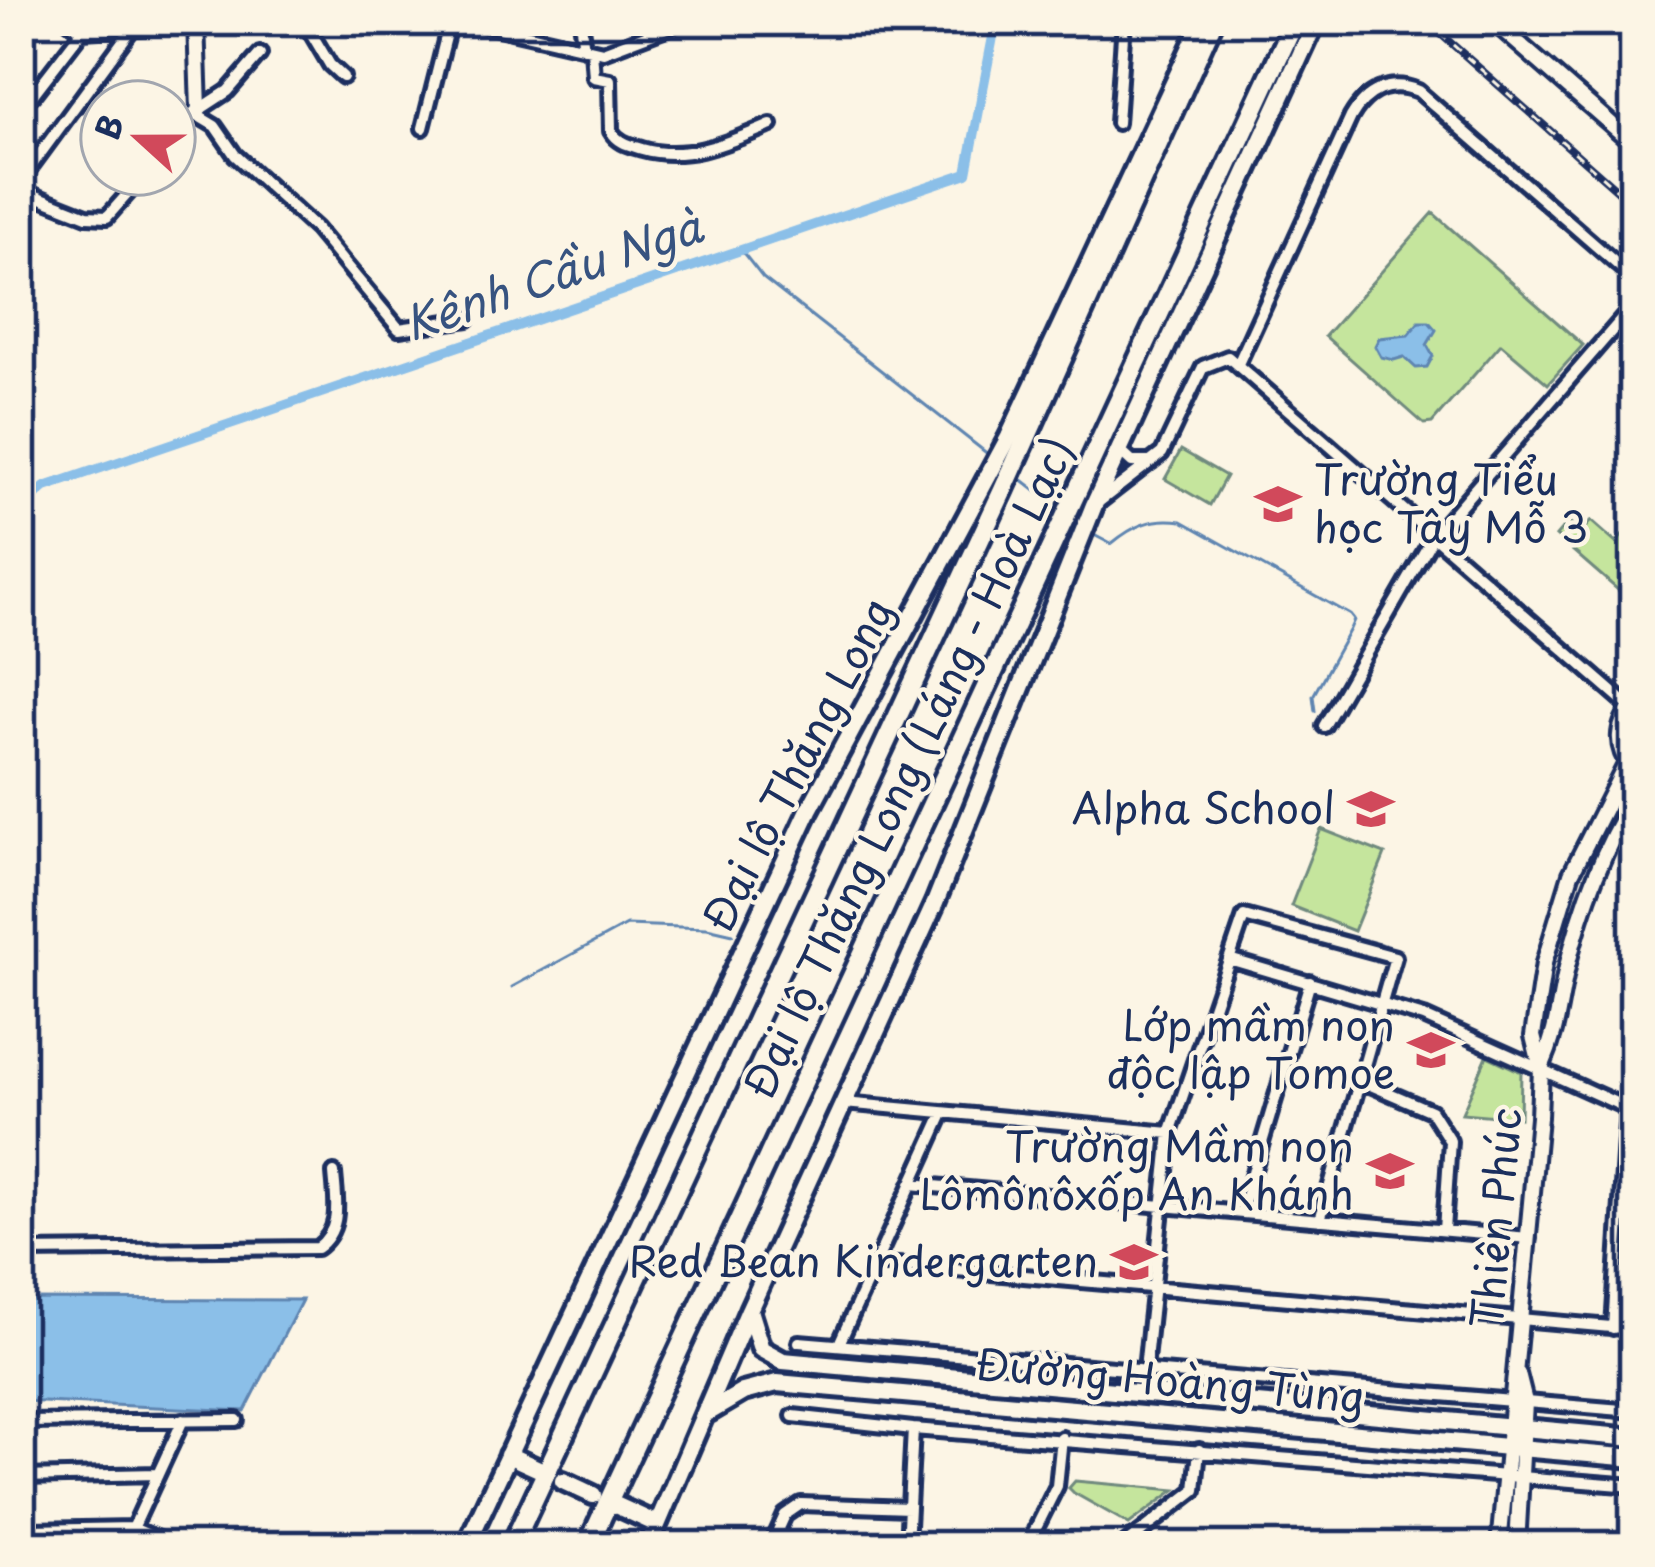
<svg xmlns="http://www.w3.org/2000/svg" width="1655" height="1567" viewBox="0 0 1655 1567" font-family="'Playpen Sans',sans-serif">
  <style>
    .green { fill: #c5e59d; stroke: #708a7e; stroke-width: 3 }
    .water { fill: #8bbfe8; stroke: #5e85b1; stroke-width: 3 }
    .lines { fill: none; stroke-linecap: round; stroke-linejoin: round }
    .stream { stroke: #5e85b1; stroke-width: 3 }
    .canal { stroke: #8bbfe8; stroke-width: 10 }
    .minor-casing { stroke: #1b2f5e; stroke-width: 20 }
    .tertiary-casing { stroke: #1b2f5e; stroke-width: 22 }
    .primary-casing { stroke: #1b2f5e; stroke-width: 26 }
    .motorway-casing { stroke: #1b2f5e; stroke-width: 27 }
    .minor { stroke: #fcf5e5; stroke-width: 10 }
    .tertiary { stroke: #fcf5e5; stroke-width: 14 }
    .primary { stroke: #fcf5e5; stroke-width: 16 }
    .motorway { stroke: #fcf5e5; stroke-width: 18 }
    .rail-casing { stroke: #1b2f5e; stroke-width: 8 }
    .rail { stroke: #fcf5e5; stroke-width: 3; stroke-dasharray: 9; stroke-linecap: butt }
    .labels { text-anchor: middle; stroke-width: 9; stroke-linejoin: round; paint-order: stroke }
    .poi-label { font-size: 42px; fill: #1b2f5e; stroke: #fcf5e5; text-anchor: end }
    .street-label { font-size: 42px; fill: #1b2f5e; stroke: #fcf5e5 }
    .water-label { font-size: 45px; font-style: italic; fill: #375380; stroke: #fcf5e5 }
  </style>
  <rect width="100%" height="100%" fill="#fcf5e5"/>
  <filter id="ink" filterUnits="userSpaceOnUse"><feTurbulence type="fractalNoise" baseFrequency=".00833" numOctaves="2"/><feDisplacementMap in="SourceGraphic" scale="24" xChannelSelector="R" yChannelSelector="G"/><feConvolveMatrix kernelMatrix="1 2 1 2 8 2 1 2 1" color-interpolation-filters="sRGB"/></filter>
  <g filter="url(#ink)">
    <path class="green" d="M1433 213 1583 345 1548 384 1501 344 1432 423 1424 424 1325 336Z
      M1181 450 1226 476 1210 505 1165 479Z
      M1591 521 1616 543 1634 522V604L1556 536 1568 522 1580 533Z
      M1321 829 1385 854 1354 931 1291 906Z
      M1487 1056 1521 1072 1520 1118 1462 1113Z
      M1075 1481 1175 1490 1129 1524 1074 1493 1069 1488Z"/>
    <path class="water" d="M1419 322H1429L1436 330 1427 345 1433 356 1427 367 1416 368 1404 357 1394 360 1381 357 1375 346 1379 338 1408 335Z
      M21 1299 302 1300 245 1411 21 1401Z"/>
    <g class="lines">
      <path class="stream" d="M741 250 763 278 989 455
        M1016 475 1060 509
        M1092 534 1111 544C1134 525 1152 517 1182 521L1350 615 1354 620 1350 629 1313 696 1315 711
        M512 987 626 925 707 928 733 934"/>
      <path class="canal" d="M21 508 45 487 967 173 996 21"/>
      <g class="minor-casing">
        <path id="minor" d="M69 21 82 31 258 21
          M304 21 330 65 343 77
          M447 21 481 24 603 52 685 21
          M580 21 584 48
          M592 50 594 77 610 80 611 131C618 143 629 145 642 149 688 162 729 142 771 125
          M21 89 32 96 82 31
          M199 110 228 91 260 54
          M1117 123 1124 21
          M423 128 450 21
          M174 142 195 114 215 126 235 155 316 229 399 329 468 319
          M21 180 131 30
          M21 190 87 216 107 217 145 174
          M21 220 36 198
          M1238 364 1351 117C1366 91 1389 79 1418 91L1634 279
          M1119 450 1132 462H1151
          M1100 501 1162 453 1203 367 1228 357 1630 707
          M1324 726 1433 537 1634 305
          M1229 959 1424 1017 1634 1111
          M1359 1080 1431 1111 1450 1141 1444 1230
          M844 1103 1170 1133
          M911 1184 1529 1238
          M1241 1213 1310 982
          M21 1251 317 1248C343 1229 336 1201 334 1173
          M875 1263 1634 1329
          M1613 1328 1627 1108
          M799 1342 1634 1411
          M839 1344 943 1114
          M1146 1360 1170 1133 1244 916 1395 957 1320 1220
          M793 1416 913 1429 1634 1486
          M21 1422 237 1420
          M21 1477 158 1474
          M21 1509 40 1546
          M31 1530 133 1528 173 1546
          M125 1546 183 1420
          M771 1546 785 1515 801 1504 909 1508
          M907 1546 913 1429
          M1027 1546 1057 1486 1062 1438
          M1123 1546 1195 1490 1199 1450"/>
      </g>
      <g class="tertiary-casing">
        <path id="tertiary" d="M1493 21 1634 144
          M195 114 199 110 196 21
          M1632 769C1615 747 1616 725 1634 704
          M1541 1068C1558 1029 1558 1007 1567 967 1581 909 1602 850 1634 799
          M1499 1546 1539 1117 1541 1068 1533 1036 1544 963 1571 874 1627 763
          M1517 1546 1525 1402 1518 1374"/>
      </g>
      <g class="primary-casing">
        <path id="primary" d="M749 1310 761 1349 783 1361 1634 1438
          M709 1412 743 1392 777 1383 1634 1458
          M508 1455 541 1470
          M563 1481 593 1495
          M611 1503 657 1524
          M466 1546 809 810 1009 437 1203 21
          M648 1546 749 1310 935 903 1094 505 1316 21"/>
      </g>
      <g class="motorway-casing">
        <path id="motorway" d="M512 1546 1003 490 1213 21
          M588 1546 1295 21"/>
      </g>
      <use href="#minor" class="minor"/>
      <use href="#tertiary" class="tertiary"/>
      <use href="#primary" class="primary"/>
      <use href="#motorway" class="motorway"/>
      <g class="rail-casing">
        <path id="rail" d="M1426 21 1634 205"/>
      </g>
      <use href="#rail" class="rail"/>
    </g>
  </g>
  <defs>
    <g id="school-bare" transform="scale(3.6)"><path d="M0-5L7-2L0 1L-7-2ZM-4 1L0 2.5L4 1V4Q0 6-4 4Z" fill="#d1495b" stroke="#fcf5e5" stroke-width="2.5" paint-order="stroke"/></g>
  </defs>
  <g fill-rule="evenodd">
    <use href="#school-bare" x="1278" y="504"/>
    <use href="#school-bare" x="1371" y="809"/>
    <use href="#school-bare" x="1431" y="1050"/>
    <use href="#school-bare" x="1390" y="1171"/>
    <use href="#school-bare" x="1134" y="1262"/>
  </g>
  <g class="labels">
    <g class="poi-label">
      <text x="1314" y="495" text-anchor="start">Trường Tiểu<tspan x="1314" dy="48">học Tây Mỗ 3</tspan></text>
      <text x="1335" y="824">Alpha School</text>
      <text x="1395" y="1041">Lớp mầm non<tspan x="1395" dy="48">độc lập Tomoe</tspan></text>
      <text x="1354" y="1162">Trường Mầm non<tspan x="1354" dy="48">Lômônôxốp An Khánh</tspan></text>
      <text x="1098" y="1277">Red Bean Kindergarten</text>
    </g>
    <g class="street-label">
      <text transform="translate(798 765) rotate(-63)" y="15">Đại lộ Thăng Long</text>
      <text transform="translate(909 768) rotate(-65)" y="15">Đại lộ Thăng Long (Láng - Hoà Lạc)</text>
      <text transform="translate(1497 1218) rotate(-85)" y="15">Thiên Phúc</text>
      <text transform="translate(1170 1381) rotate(5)" y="15">Đường Hoàng Tùng</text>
    </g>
    <g class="water-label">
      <text transform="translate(553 276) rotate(-19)" y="16">Kênh Cầu Ngà</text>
    </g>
  </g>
  <rect width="1655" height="1567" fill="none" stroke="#fcf5e5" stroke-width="72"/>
  <rect x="36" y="36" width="1583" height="1495" fill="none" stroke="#1b2f5e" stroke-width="4.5" filter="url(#ink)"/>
  <g transform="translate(138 138) rotate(291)"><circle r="57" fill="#fcf5e5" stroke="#a2a6af" stroke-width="3"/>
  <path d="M0-9L21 45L0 30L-21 45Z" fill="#d1495b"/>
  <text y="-18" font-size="33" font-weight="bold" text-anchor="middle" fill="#1b2f5e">B</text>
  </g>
</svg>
